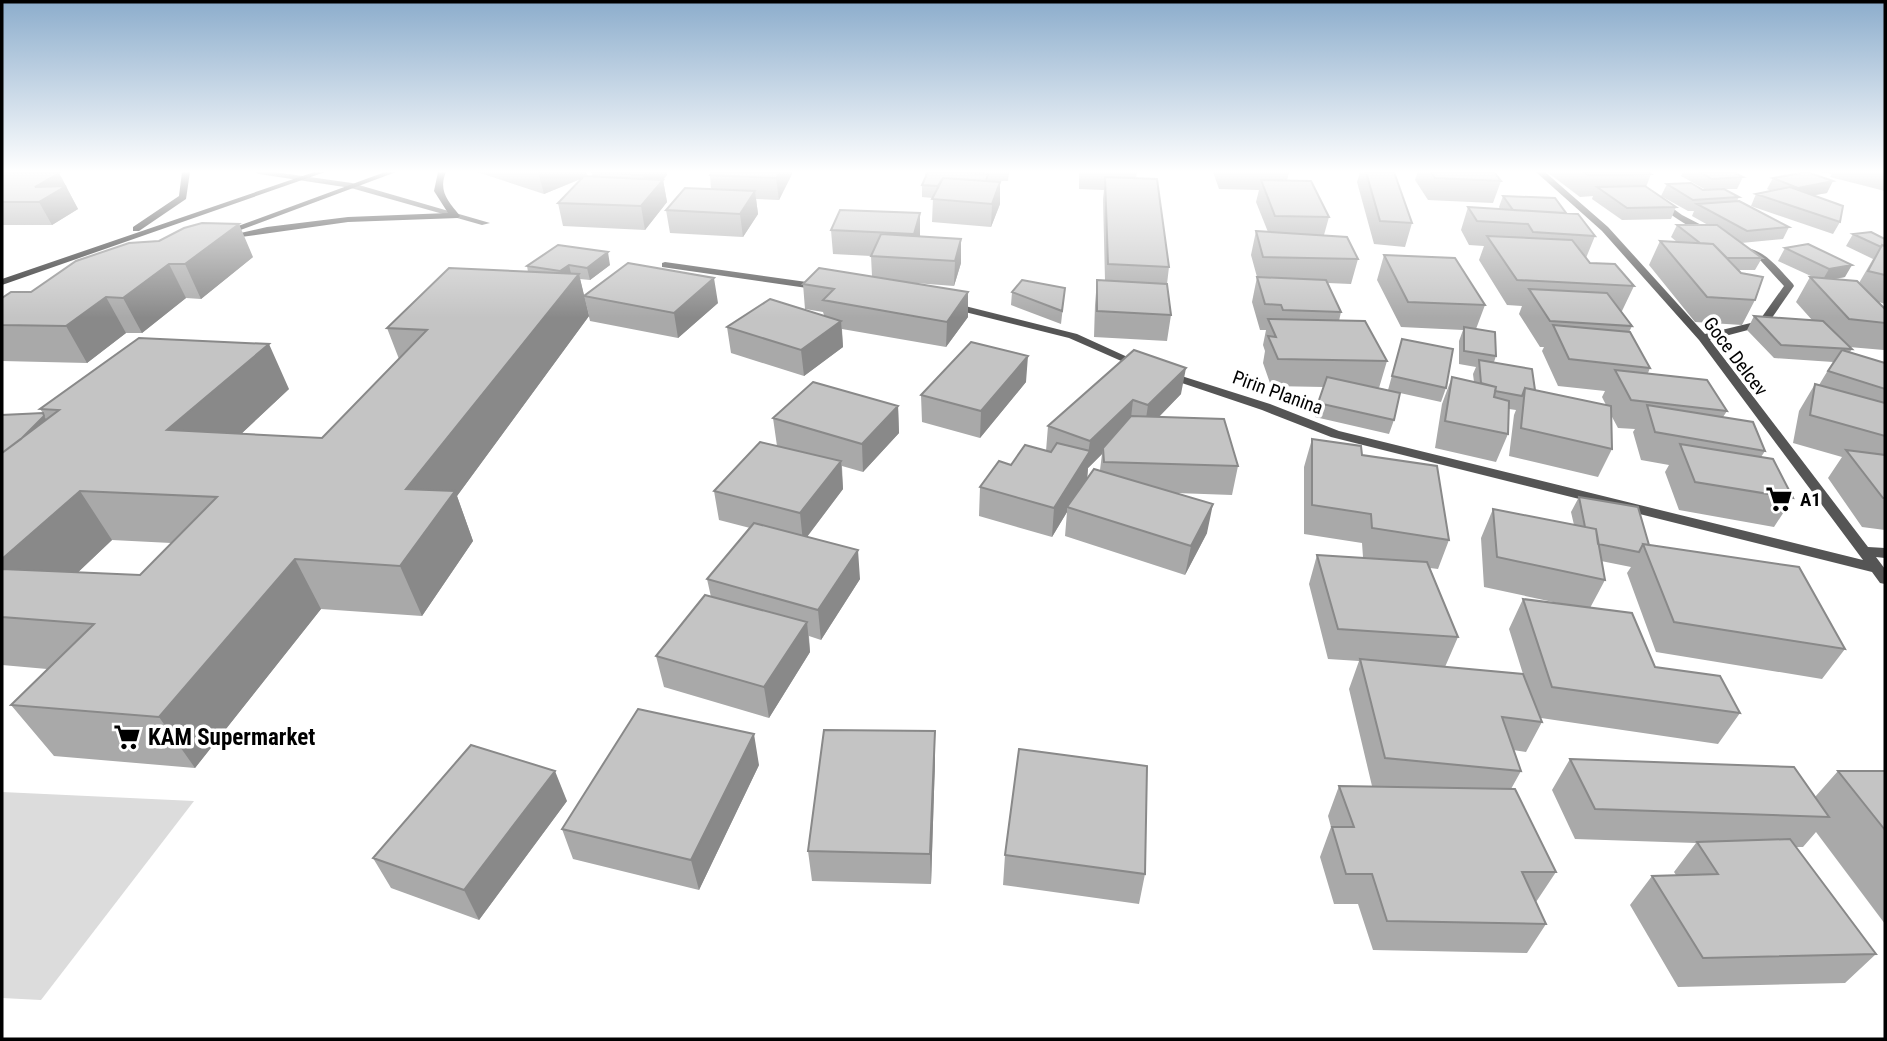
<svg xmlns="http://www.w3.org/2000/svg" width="1887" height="1041" viewBox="0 0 1887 1041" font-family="'Roboto Condensed',sans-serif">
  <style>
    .green { fill: #dcdcdc }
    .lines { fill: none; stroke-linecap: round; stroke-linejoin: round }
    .minor { fill: #555; fill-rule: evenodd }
    .secondary { fill: #222; fill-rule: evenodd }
    .wall { fill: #a9a9a9; fill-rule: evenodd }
    .shaded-wall { fill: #898989 }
    .building { fill: #c4c4c4; stroke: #898989; stroke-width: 2 }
    .labels { text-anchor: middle; stroke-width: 7; stroke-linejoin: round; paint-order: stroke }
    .street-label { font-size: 19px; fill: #000; stroke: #fff }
    .poi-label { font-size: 19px; font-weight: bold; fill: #000; stroke: #fff; text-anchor: start }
    .near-poi-label { font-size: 23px; font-weight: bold; fill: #000; stroke: #fff; text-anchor: start }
  </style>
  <rect width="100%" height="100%" fill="#fff"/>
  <path class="green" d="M2 792 194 801 41 1000 2 998Z"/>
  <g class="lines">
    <path class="minor" d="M255 172H274L352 183 490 223 482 225 351 188 259 174Z
      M1536 172H1545L1608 227 1705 334 1759 321 1784 286 1761 261 1742 252V248C1763 247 1779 269 1793 284L1794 286 1767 325 1710 340 1868 547 1885 548V558L1876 557 1885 569V584L1880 583 1872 572 1331 437 1262 410 1164 377 1162 375 1168 372 1172 373 1270 404 1339 431 1863 560 1699 340 1602 231Z
      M1660 199 1682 215 1717 233C1704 240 1668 213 1657 204L1656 202Z
      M665 262 821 284 826 287 821 290 662 267V263Z
      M949 302 1077 334 1145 365 1139 368 1135 367 1069 338 945 307V303Z"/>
    <path class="secondary" d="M182 172H190L186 199 139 231H133V227L179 196Z
      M314 172H325L2 285V279Z
      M385 172H396L227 235 219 233Z
      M438 172H446C438 191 448 201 460 216L458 218 348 222 241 237 236 234 267 227 348 217 448 213 434 191Z"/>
  </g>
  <path class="wall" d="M2 172 59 173 78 209 52 225H2Z
    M477 172H586L587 176 592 177V172H667V175L663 180 667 202 645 230 563 226 558 203 581 179 544 194Z
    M712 172H792V174L779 200 756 199 758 214 743 237 670 233 666 210 711 189 710 175Z
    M925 172H1009L1008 181H987L1000 182V204L991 227 932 222 933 198 922 197V185L925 179Z
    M1079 172H1137L1136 178 1169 267 1167 284 1171 315 1167 341 1094 337 1095 305 1097 280H1105L1103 199 1104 190 1079 189Z
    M1213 172H1289L1287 181 1329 217 1324 235 1358 259 1351 284 1328 283 1341 312 1339 321 1387 361 1379 388 1376 387 1388 390 1402 339 1446 388 1441 402 1400 393 1394 420 1389 434 1315 417 1324 387 1271 386 1263 363 1265 351 1263 345 1266 330H1260L1252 302 1257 277 1251 255 1256 231 1268 232 1256 202 1259 190 1219 189Z
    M1360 172H1394L1412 223 1405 247 1374 244 1357 182Z
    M1418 172H1494L1501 181 1493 203 1428 200 1415 180Z
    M1547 172H1648L1651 174 1646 187 1676 207 1671 219 1622 220 1592 199 1593 196 1580 197Z
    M1683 172H1733L1743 177 1737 189H1724L1739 197 1737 201 1789 227 1783 239 1741 243 1762 258 1755 270H1739L1755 300 1742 325 1695 322 1649 265 1660 241 1677 242 1671 237 1677 225H1708L1692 216 1694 211H1688L1661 196 1667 184 1706 190 1681 176Z
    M1822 172H1885V191L1830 177 1832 174Z
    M1773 178 1827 193 1814 195 1840 222 1833 234 1751 206 1756 194 1771 191 1767 189Z
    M1503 196 1566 213 1595 236 1586 258 1590 263 1634 286 1622 311H1621L1632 326 1629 332 1650 368 1648 373 1727 411 1723 417 1765 451 1761 457 1793 498 1774 527 1679 510 1665 472 1669 465 1641 460 1633 432 1635 429 1618 428 1611 415 1612 449 1598 477 1509 456 1514 415 1516 410 1509 409 1508 434 1496 462 1435 448 1442 404 1452 377 1474 382 1473 374 1476 367 1459 364V341L1463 330 1401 327 1377 280 1384 255 1485 305 1476 329 1496 356 1494 362 1535 390 1606 405 1602 397 1605 391 1558 386 1542 351 1544 347H1540L1519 314 1522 306 1507 305 1479 260 1484 246 1469 245 1461 230 1468 207 1500 209 1499 207Z
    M920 213V236L961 239V263L954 286 915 283 968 317 946 347 842 329 843 347 804 376 731 353 727 327 824 315 823 312 805 309 803 284 872 276 871 256 833 254 831 230Z
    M1853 234 1885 239V304L1879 302 1885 309V348L1884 350 1849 347 1852 349 1850 352 1885 363V530L1862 527 1828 478 1842 457 1793 443 1799 411 1815 384 1819 385 1833 362 1774 358 1747 330 1754 316 1812 320 1796 302 1810 277H1813L1778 261 1785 248 1808 244 1845 277 1835 279 1859 283 1873 259 1846 246Z
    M558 245 610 265 590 280 580 279 589 316 457 496 473 541 422 616 321 609 195 768 54 756 11 705 47 669 2 665V415L43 413 40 409 289 389 241 434 322 438 399 359 387 328 528 272 527 266ZM112 540 171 543 140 575 78 572Z
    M253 257 201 299 186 298 142 333H126L87 363 2 361V298L31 292 76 261Z
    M1065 288 1061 324 1011 305 1012 292Z
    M584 296 718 303 678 338 590 321Z
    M1134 350 1181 394 1159 417 1238 466 1232 495 1176 493 1207 533 1185 575 1065 536 1067 512 1052 537 979 516 980 487 1011 465 1046 451 1048 426ZM1102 454 1100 470 1087 479 1088 468Z
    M1026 382 980 438 922 422 921 395Z
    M898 406 899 433 863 472 842 466 843 489 807 537 860 579 821 640 809 636 810 652 769 718 664 687 656 656 711 597 707 579 750 528 719 520 714 491 777 446 773 418Z
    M1312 439 1362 455 1449 540 1438 569 1430 568 1458 637 1445 667 1523 674 1509 629 1523 599 1567 605 1484 587 1481 538 1493 509 1574 525 1571 512 1579 497 1649 545 1845 649 1822 679 1656 652 1627 573 1631 567 1601 561 1605 580 1590 608 1655 667 1740 713 1718 744 1541 718 1542 722 1526 752 1513 750 1521 771 1511 789 1556 872 1536 902 1546 924 1527 953 1373 950 1358 904H1334L1320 857 1331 827 1328 816 1339 786H1372L1349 689 1359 661 1328 659 1309 584 1317 555 1370 558 1363 557 1362 543 1304 534V467Z
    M1570 759 1815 797 1838 771H1885V924L1816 832 1803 847H1796L1876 954 1845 983 1678 987 1630 905 1652 876 1676 875 1674 872 1696 843 1575 839 1552 790Z
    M935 761 931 884 812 881 808 851Z
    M759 765 699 890 573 859 562 829Z
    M567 801 479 920 391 888 373 858Z
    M1005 855 1145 874 1139 904 1003 885Z"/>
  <path class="shaded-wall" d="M538 172H586L587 176 544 194Z
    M646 172H667V175L647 197 643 175Z
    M780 172H792V174L779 200 776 178Z
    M59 173 78 209 52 225 39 202 35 187Z
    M663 180 667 202 645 230 641 206Z
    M1833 181 1827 193 1792 199 1798 188Z
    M1000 182V204L991 227 992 204Z
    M755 191 758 214 743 237 740 214Z
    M920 213V237L914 257V234Z
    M239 224 253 257 201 299 185 264Z
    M961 239V263L954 286 955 261Z
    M608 252 610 265 590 280 587 268Z
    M169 264 186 298 142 333 123 298Z
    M569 265 572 277 563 284 560 271Z
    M1852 265 1845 277 1822 281 1829 269Z
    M579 274 589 316 457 496 473 541 422 616 400 566 406 489Z
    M714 278 718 303 678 338 674 313Z
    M968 292V317L946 347 947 322Z
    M106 297 126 333 87 363 66 326Z
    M841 321 843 347 804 376 801 350Z
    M269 344 289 389 194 478 167 430Z
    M1028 356 1026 382 980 438 981 411Z
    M1186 368 1181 394 1144 432 1148 405Z
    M1133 400 1130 427 1103 448 1102 454 1088 468 1087 480 1067 507V512L1052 537 1054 508 1088 454 1090 441Z
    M898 406 899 433 863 472 862 444Z
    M44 416 62 444 2 457Z
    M841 461 843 489 803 542 800 513Z
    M80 491 112 540 29 619 2 583V559Z
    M1213 504 1207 533 1185 575 1191 546Z
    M858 550 860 579 821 640 818 610Z
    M295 559 321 609 195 768 159 717Z
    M807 622 810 652 769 718 764 687Z
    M935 731V761L931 884 930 854Z
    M754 734 759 765 699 890 691 860Z
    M555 771 567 801 479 920 464 890Z"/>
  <path class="building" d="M2 172H8L6 173H59L35 187 66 186 39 202H2Z
    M591 172H646L643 175Z
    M712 172H780L776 178 710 175Z
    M928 172H949L988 174 986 181 943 178 938 186 922 185Z
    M1366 172H1394L1412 223 1380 221Z
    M1431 172H1494L1501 181 1435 178Z
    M1584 172H1648L1651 174 1588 175Z
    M1700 172H1733L1743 177 1712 179Z
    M1807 172 1833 181 1798 188 1773 178Z
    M584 176 663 180 641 206 558 203Z
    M1105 177 1157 179 1169 267 1108 264Z
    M943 178 1000 182 992 204 932 199Z
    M1261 180 1311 181 1329 217 1275 216Z
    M1691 183 1703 190 1724 189 1739 197 1693 200 1667 184Z
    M1645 186 1676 207 1627 208 1597 187Z
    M1790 187 1843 206 1840 222 1756 194Z
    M685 188 755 191 740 214 666 210Z
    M1503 196 1555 198 1566 213 1513 210Z
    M1739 201 1789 227 1747 231 1697 204Z
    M1468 207 1578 214 1595 236 1533 232 1528 224 1477 221Z
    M840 210 920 213 914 234 831 230Z
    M202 223 239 224 185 264H169L123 298 106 297 66 326 2 325V298L11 292H31L76 261 129 243 159 241 184 228Z
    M1677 225H1717L1762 258H1727L1713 244 1700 243Z
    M1256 231 1347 237 1358 259 1263 257Z
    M1871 232 1885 239V246L1882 245 1881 247 1853 234Z
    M881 234 961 239 955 261 871 256Z
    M1487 236 1572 240 1590 263 1615 264 1634 286 1517 280Z
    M1660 241 1713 244 1741 273 1763 277 1755 300 1707 297Z
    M1808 244 1852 265 1829 269 1785 248Z
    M558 245 608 252 587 268 569 265 560 271 527 266Z
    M1882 245 1885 246V275L1868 271Z
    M1384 255 1455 258 1485 305 1408 302Z
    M628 263 714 278 674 313 584 296Z
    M449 268 579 274 406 489 455 491 400 566 295 559 159 717 11 705 94 624 2 617V569L140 575 217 497 80 491 2 559V453L59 410 40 409 139 338 269 344 167 430 322 438 427 330 387 328Z
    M819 268 968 292 947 322 823 300 834 289 803 284Z
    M1257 277 1326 280 1341 312 1283 310 1281 305 1265 304Z
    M1810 277 1857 281 1885 309V323L1849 319Z
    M1022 280 1065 288 1062 311 1012 292Z
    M1097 280 1167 284 1171 315 1097 311Z
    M1529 289 1607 293 1632 326 1550 321Z
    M770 299 841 321 801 350 727 327Z
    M1754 316 1823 321 1852 349 1781 345Z
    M1268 319 1365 321 1387 361 1278 359 1268 336 1276 337Z
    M1553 325 1630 332 1650 368 1569 359Z
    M1464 327 1495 332 1496 356 1464 351Z
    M1402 339 1453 349 1446 388 1392 376Z
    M971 342 1028 356 981 411 921 395Z
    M1134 350 1186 368 1148 405 1133 400 1090 441 1048 426Z
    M1842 350 1885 363V389L1828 371Z
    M1479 360 1532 369 1535 390 1525 388 1522 396 1495 391 1496 387 1481 383Z
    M1615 370 1707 380 1727 411 1631 400Z
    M1327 377 1400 393 1394 420 1318 403Z
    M1452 377 1496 387 1494 397 1509 401 1508 434 1445 421Z
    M813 382 898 406 862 444 773 418Z
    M1815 384 1885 403V436L1810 415Z
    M1525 388 1611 406 1612 449 1521 428Z
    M1647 405 1753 422 1765 451 1655 432Z
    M43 413 44 416 21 439 2 453V415Z
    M1131 416 1224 419 1238 466 1104 462 1103 448Z
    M1312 439 1361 446 1362 455 1437 466 1449 540 1372 528 1371 514 1312 505Z
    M760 442 841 461 800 513 714 491Z
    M1057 443 1090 451 1054 508 980 487 999 461 1011 465 1025 445 1051 452Z
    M1680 444 1773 459 1793 498 1695 482Z
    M1846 450 1885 455V498H1883Z
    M1094 469 1213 504 1191 546 1067 507Z
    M1579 497 1638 507 1649 545 1643 544 1639 552 1598 544 1596 529 1585 527Z
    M1493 509 1596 529 1605 580 1497 557Z
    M754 523 858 550 818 610 707 579Z
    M1643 544 1799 567 1845 649 1674 622Z
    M1317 555 1427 562 1458 637 1338 629Z
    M705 595 807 622 764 687 656 656Z
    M1523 599 1632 613 1655 667 1720 676 1740 713 1552 687Z
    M1360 659 1523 674 1542 722 1502 717 1521 771 1385 758Z
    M638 709 754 734 691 860 562 829Z
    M824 730 935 731 930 854 808 851Z
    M471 745 555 771 464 890 373 858Z
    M1019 749 1147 766 1145 874 1005 855Z
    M1570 759 1794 767 1829 817 1595 809Z
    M1838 771H1885V830Z
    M1339 786 1515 789 1556 872H1522L1546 924 1387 921 1372 874H1346L1332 827H1354Z
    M1790 839 1876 954 1703 958 1652 876 1718 874 1697 842Z"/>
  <linearGradient id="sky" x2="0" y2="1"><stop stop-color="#8cadcc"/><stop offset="0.54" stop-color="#fff"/><stop offset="1" stop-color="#fff" stop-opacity="0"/></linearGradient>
  <rect width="1887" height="318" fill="url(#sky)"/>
  <defs>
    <g id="supermarket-bare" transform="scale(2.1)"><path d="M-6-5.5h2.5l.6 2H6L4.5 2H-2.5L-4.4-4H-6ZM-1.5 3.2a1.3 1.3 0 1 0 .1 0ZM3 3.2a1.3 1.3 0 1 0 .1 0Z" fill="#000" stroke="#fff" stroke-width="2.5" paint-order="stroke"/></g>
  </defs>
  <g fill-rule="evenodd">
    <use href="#supermarket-bare" x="1779" y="499"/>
    <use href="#supermarket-bare" x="127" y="737"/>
  </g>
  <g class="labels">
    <g class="street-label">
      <text transform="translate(1736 356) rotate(53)" y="7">Goce Delcev</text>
      <text transform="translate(1278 392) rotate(20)" y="7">Pirin Planina</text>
    </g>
    <g class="poi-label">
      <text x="1800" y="506">A1</text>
    </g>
    <g class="near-poi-label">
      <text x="148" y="745">KAM Supermarket</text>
    </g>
  </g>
  <rect width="1887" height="1041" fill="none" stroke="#000000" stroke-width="7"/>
</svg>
